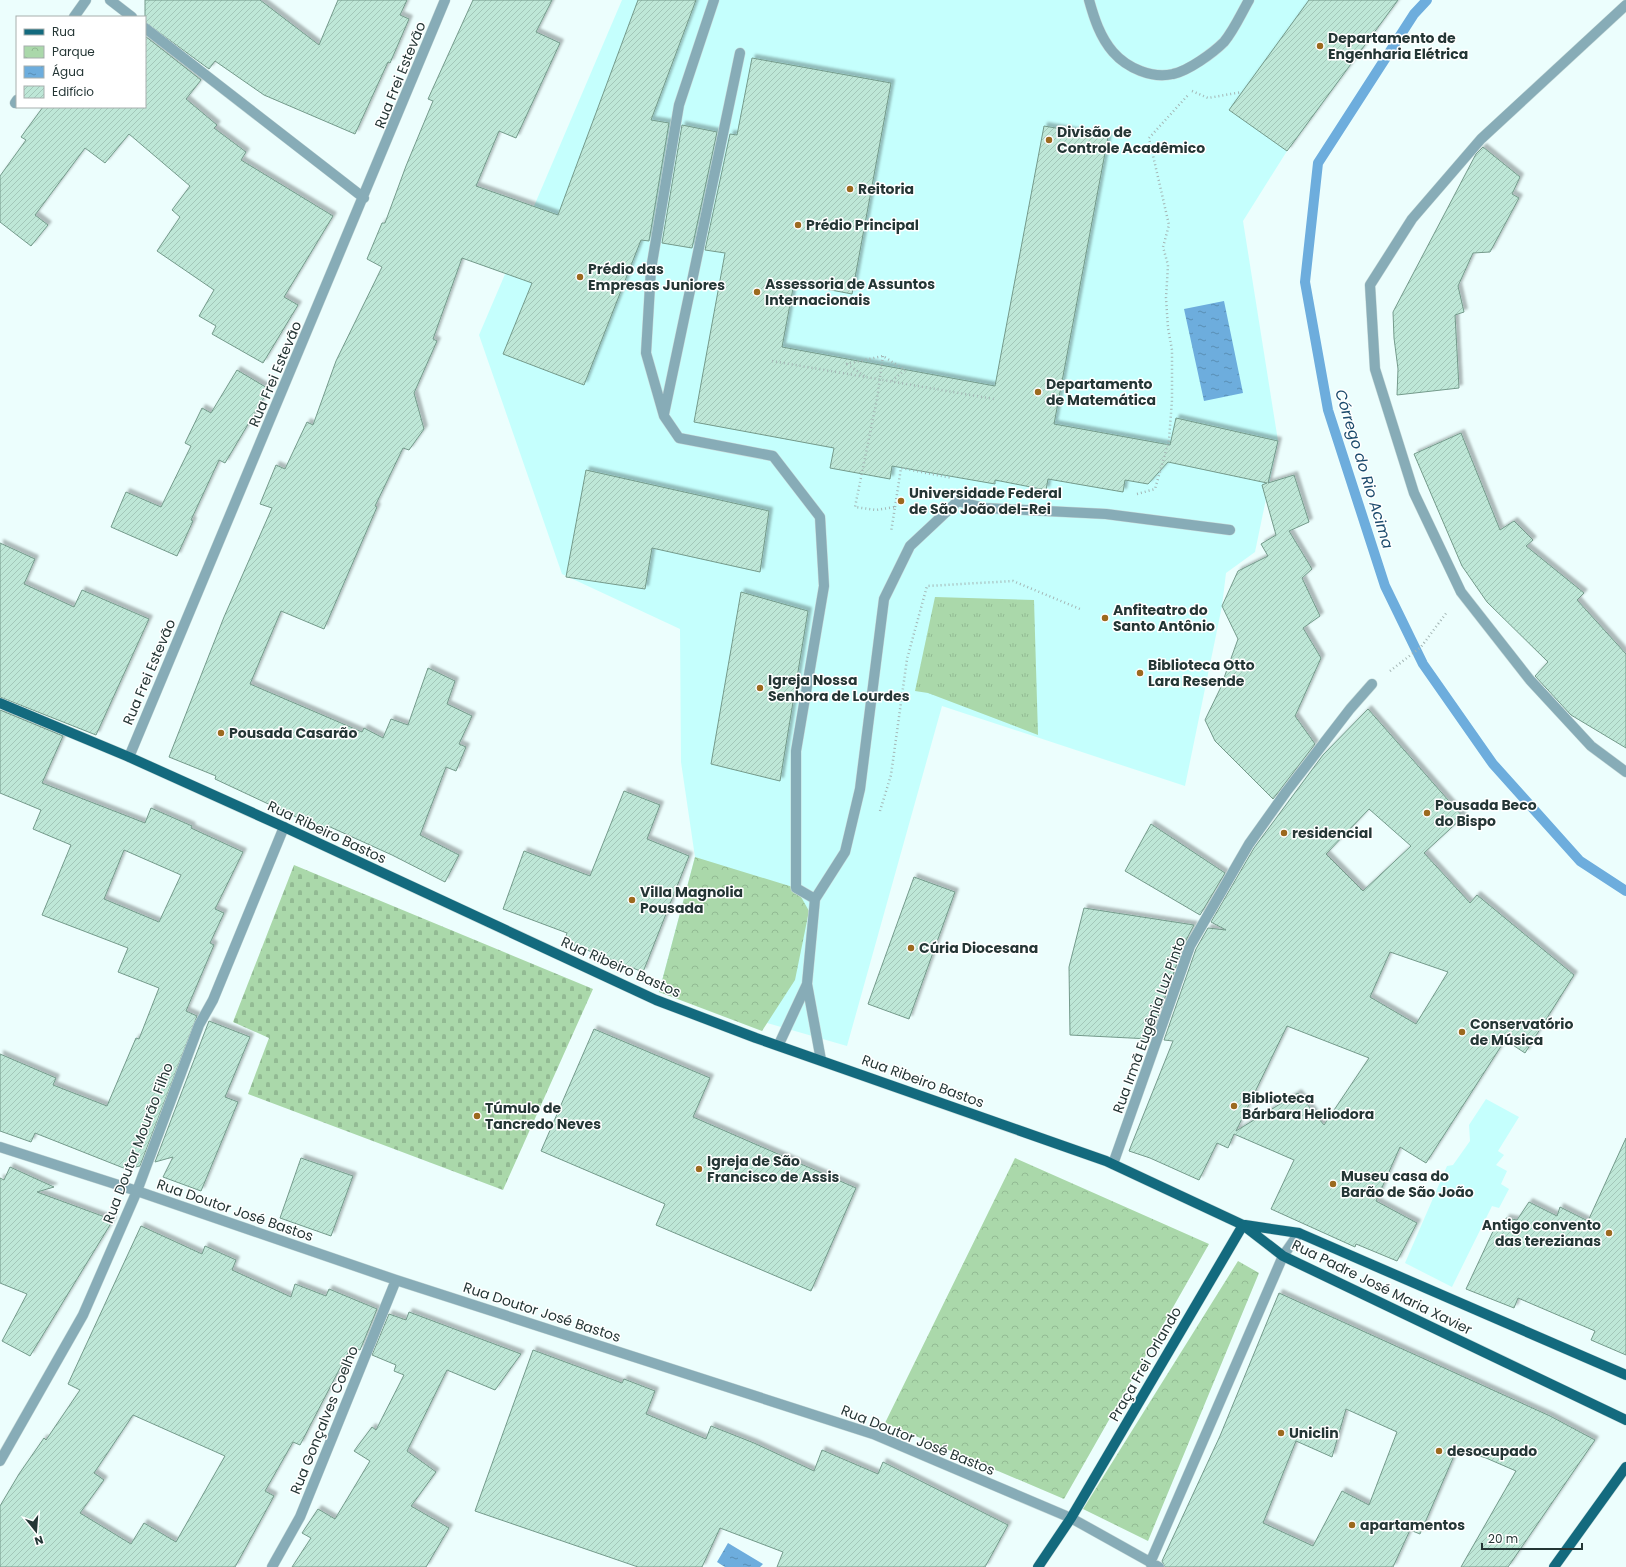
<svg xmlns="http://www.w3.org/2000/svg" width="1626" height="1567" viewBox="0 0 1626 1567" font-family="Poppins,sans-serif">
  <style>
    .built { fill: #c5fffd }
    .grass { fill: url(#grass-tufts) }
    .cemetery { fill: url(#cemetery-stones) }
    .park { fill: url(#park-crowns) }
    .water { fill: url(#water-ripples) }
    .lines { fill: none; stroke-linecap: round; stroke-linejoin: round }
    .stream { stroke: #6daddd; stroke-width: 10 }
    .building { fill: url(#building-hatch); stroke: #749a8b; fill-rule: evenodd; filter: url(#shadow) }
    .minor-casing { stroke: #c8dad9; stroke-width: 11 }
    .major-casing { stroke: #c8dad9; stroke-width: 11 }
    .path { stroke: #a4b6b5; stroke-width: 2.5; stroke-dasharray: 1 3; stroke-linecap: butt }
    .minor { stroke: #87acb7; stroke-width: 10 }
    .major { stroke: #136a7e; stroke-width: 10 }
    .poi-dot { fill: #9c691e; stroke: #fff; stroke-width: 1.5 }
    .labels { text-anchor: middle; stroke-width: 3; stroke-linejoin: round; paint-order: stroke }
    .poi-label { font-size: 14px; font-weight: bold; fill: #243635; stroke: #fff; text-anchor: start }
    .street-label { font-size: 14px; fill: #243635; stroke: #fff }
    .water-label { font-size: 15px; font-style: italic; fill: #1b4b6c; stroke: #fff }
  </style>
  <defs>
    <pattern id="grass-tufts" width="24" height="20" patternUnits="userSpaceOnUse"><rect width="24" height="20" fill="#aad8aa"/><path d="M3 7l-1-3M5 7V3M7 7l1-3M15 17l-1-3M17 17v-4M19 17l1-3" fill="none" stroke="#92ba93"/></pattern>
    <pattern id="cemetery-stones" width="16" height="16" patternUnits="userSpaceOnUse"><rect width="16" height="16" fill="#aad8aa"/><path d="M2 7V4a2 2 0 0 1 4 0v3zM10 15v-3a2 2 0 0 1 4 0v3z" fill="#92ba93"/></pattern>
    <pattern id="park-crowns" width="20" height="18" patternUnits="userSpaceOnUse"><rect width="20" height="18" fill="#aad8aa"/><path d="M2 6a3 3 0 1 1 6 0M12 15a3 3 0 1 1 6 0" fill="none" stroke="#92ba93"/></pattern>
    <pattern id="water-ripples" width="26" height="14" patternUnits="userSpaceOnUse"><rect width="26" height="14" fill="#6daddd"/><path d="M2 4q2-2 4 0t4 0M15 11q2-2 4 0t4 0" fill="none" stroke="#598eb4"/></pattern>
    <pattern id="building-hatch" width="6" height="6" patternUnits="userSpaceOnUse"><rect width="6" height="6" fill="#bee7d7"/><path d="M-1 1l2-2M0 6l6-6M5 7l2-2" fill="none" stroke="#a3c7b9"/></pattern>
    <filter id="shadow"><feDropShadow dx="3.5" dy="-3.5" stdDeviation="1" flood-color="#0004"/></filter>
  </defs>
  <rect width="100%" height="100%" fill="#ecfefd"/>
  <path class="built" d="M622 0H1398L1287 151 1243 221 1278 441 1255 552 1226 573 1222 606 1185 786 942 706 847 1046 659 992 695 857 681 762 680 629 562 574 479 335Z
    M1486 1099 1519 1117 1498 1151 1504 1155 1496 1165 1507 1171 1501 1184 1509 1189 1499 1208 1492 1206 1452 1287 1405 1263 1447 1166 1453 1165 1470 1141 1469 1125Z"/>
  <path class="grass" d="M935 597 1034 600 1038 735 928 693 915 691Z"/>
  <path class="cemetery" d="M294 865 593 989 503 1190 248 1094 269 1038 233 1022Z"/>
  <path class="park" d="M695 857 796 888 809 911 795 980 762 1031 659 992Z
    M1015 1158 1209 1244 1064 1499 885 1423Z
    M1238 1261 1259 1273 1148 1541 1083 1509Z"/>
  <path class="water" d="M1224 301 1243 393 1204 401 1184 309Z
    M728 1543 763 1564 760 1567H725L717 1562Z"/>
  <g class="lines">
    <path class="stream" d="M1427 0 1414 14 1318 163 1305 282 1328 410 1385 586 1423 664 1493 764 1580 861 1626 891"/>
  </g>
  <path class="building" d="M145 0H260L319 45 338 0H407L400 15 409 19 390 63 388 62 355 134 264 95 215 61 209 69 145 22Z
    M473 0H552L536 32 560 43 516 138 499 131 476 186 558 215 638 0H696L651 120 669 123 649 241 641 240 584 385 503 354 532 283 462 258 433 339 437 341 414 393 424 429 409 450 403 448 375 506 377 507 324 629 281 611 250 684 362 732 364 728 383 738 391 719 408 725 428 668 455 681 447 704 472 716 459 744 466 747 456 771 446 767 420 835 459 855 445 882 392 855 328 826 326 831 215 779 216 776 169 757 224 617 272 508 260 504 276 465 285 469 307 422 313 425 336 361 382 267 367 259 382 223H385L406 166 433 101 428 99Z
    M1309 0H1398L1287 151 1229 110Z
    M145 36 201 80 186 99 217 125 214 128 246 152 241 160 333 216 284 297 298 305 263 363 212 334 216 326 199 316 214 290 157 251 180 217 172 210 190 186 129 134 105 163 85 148 35 215 48 225 31 246 0 222V176L26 140 21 137 43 107H145Z
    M752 58 891 83 852 294 794 283 782 347 995 386 1044 126 1108 137 1054 424 1170 445 1176 418 1278 441 1268 483 1294 475 1309 522 1289 531 1312 569 1302 578 1320 616 1303 628 1321 658 1295 716 1315 744 1273 799 1215 741 1205 720 1220 689 1238 639 1222 606 1238 571 1268 556 1261 544 1276 535 1262 485 1267 483 1168 462 1148 484 1125 480 1123 492 1048 479 1046 490 995 480V484L892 466 890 479 830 468 834 448 694 422 725 253 705 250 730 134 737 135Z
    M682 125 717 132 692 248 662 243Z
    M1483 147 1520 177 1512 194 1519 198 1490 252 1473 253 1458 286 1464 312 1455 315 1459 388 1397 395 1398 369 1394 338 1393 312 1455 194 1476 154Z
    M237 370 269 389 225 463 219 460 191 520 193 521 177 556 111 527 126 492 161 507 191 446 185 443 202 408 211 413Z
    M1461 433 1500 530 1514 521 1533 540 1526 546 1584 593 1577 600 1626 654V748L1571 715 1535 676 1548 662 1487 602 1462 566 1414 454Z
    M586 470 769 511 760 572 652 548 645 589 566 577Z
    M0 543 35 559 24 584 74 607 82 590 149 619 96 735 0 697Z
    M741 592 808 611 780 781 711 764Z
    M1368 709 1463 817 1424 853 1470 903 1477 895 1574 975 1525 1053 1505 1040 1426 1163 1400 1147 1376 1201 1417 1223 1397 1261 1356 1244 1355 1247 1271 1209 1294 1160 1234 1134 1228 1148 1217 1143 1199 1180 1150 1158 1129 1151 1173 1041 1164 1040 1196 949 1208 928 1226 930 1211 922 1254 848 1323 755ZM1369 809 1411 846 1363 891 1326 854ZM1390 952 1448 972 1416 1024 1370 997ZM1287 1026 1369 1058 1324 1125 1298 1093 1236 1131Z
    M0 710 63 736 42 783 145 823 151 808 192 826 191 828 243 852 215 909 224 913 210 943 214 945 186 1011 197 1016 140 1166 126 1169 35 1133 31 1142 0 1131V1054L56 1078 53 1085 107 1106 136 1038 139 1039 159 988 118 972 128 948 42 915 71 845 33 829 41 810 0 793ZM124 850 181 875 159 922 104 899Z
    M624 791 660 805 647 839 689 856 643 972 564 941 567 933 503 909 524 851 590 876Z
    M1151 824 1225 873 1200 915 1125 871Z
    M914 877 955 892 909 1019 868 1004Z
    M1084 908 1194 925 1184 944 1150 1039 1070 1035 1069 967Z
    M209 1021 250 1037 225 1097 238 1102 201 1191 163 1177 173 1157 155 1162Z
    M594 1029 710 1078 693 1117 856 1188 811 1291 656 1225 665 1204 541 1151Z
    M1626 1138V1355L1591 1340 1595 1331 1518 1298 1514 1308 1466 1289 1495 1227 1502 1229 1506 1218 1517 1220 1529 1202 1557 1216 1560 1207 1588 1221Z
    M301 1158 353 1176 331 1236 280 1218Z
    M10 1167 54 1187 37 1192 113 1220 30 1356 2 1341 27 1294 0 1283V1178L4 1180Z
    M141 1226 202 1254 205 1246 236 1260 232 1270 291 1297 295 1284 326 1296 329 1289 377 1309 360 1350 351 1347 300 1445 293 1442 265 1491 274 1496 235 1567H0V1506L19 1474 44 1438 46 1440 80 1390 68 1384ZM133 1415 225 1456 176 1542 144 1523 131 1544 80 1513 104 1480 94 1473Z
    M1279 1293 1550 1416 1595 1440 1508 1567H1461L1516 1471 1486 1458 1457 1449 1420 1534 1410 1530 1393 1567H1165L1162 1561 1220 1436ZM1346 1409 1397 1432 1369 1505 1342 1491 1313 1546 1263 1523 1296 1441 1332 1457Z
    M409 1312 521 1354 495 1390 447 1370 407 1451 436 1472 411 1506 449 1528 426 1567H292L311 1538 302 1533 318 1509 335 1519 370 1461 354 1451 372 1427 376 1430 404 1375 394 1371 396 1365 372 1355 389 1314 406 1320Z
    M533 1350 622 1383 624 1379 655 1391 646 1414 706 1439 711 1426 754 1443 814 1471 822 1450 878 1474 883 1462 1008 1525 985 1567H777L783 1552 720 1528 702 1567H638L475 1511Z"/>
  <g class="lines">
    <g class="minor-casing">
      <path id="minor" d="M110 0 132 17
        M714 0 679 105 651 269 646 353 664 416 679 438 773 456 820 517 824 586 796 751V888L815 899 807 984 821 1060
        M1089 0C1094 18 1100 37 1113 52 1127 68 1152 79 1173 74 1188 71 1213 53 1224 42 1234 30 1241 14 1249 0
        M1626 5 1481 139 1412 219 1370 285 1375 369 1414 493 1461 592 1530 680 1591 746 1626 772
        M74 17 86 0
        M145 28 364 198
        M15 103 17 100
        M664 414 740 53
        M129 757 445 0
        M815 899 845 852 860 789 884 599 910 546 958 501 984 508 1106 514 1230 530
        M779 1044 807 984
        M0 1147 137 1191 396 1280 873 1434 1071 1518 1159 1567
        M1113 1164 1190 946 1249 844 1286 792 1350 709 1372 684
        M0 1461 83 1315 137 1191 199 1025 213 1000 284 827
        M1150 1563 1283 1256 1299 1233
        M272 1567 300 1517 396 1280"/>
    </g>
    <g class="major-casing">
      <path id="major" d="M0 703 129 757 284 827 656 1000 756 1038 1106 1161 1243 1225 1283 1256 1626 1420
        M1245 1225 1299 1233 1626 1375
        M1038 1567 1071 1518 1243 1225
        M1554 1567 1626 1467"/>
    </g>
    <path class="path" d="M1192 91 1208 98 1242 92
      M883 356 877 399 855 507 876 510 895 507 891 532
      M772 361 994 399
      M846 364 883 356 905 370 892 381
      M847 364 866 377
      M1137 494 1155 489 1169 440 1172 400V350L1168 328 1166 298 1168 265 1163 247 1169 225 1149 138 1189 94
      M895 507 901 468 952 478
      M1390 671 1421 647 1447 612
      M880 811 891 775 907 659 927 586 1013 581 1080 609"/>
    <use href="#minor" class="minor"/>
    <use href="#major" class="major"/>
  </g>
  <g class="poi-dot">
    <circle cx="1320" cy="46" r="4"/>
    <circle cx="1049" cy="140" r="4"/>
    <circle cx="850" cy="189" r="4"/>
    <circle cx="798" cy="225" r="4"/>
    <circle cx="580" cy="277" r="4"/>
    <circle cx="757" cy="292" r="4"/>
    <circle cx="1038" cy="392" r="4"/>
    <circle cx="901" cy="501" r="4"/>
    <circle cx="1105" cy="618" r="4"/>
    <circle cx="1140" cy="673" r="4"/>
    <circle cx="760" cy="688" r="4"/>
    <circle cx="221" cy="733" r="4"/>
    <circle cx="1427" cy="813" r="4"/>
    <circle cx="1284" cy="833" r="4"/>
    <circle cx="632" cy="900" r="4"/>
    <circle cx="911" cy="948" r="4"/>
    <circle cx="1462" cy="1032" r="4"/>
    <circle cx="1234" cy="1106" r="4"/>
    <circle cx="477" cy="1116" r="4"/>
    <circle cx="699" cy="1169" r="4"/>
    <circle cx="1333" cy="1184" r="4"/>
    <circle cx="1609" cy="1233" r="4"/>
    <circle cx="1281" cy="1433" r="4"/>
    <circle cx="1439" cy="1451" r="4"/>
    <circle cx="1352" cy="1525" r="4"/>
  </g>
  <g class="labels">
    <g class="poi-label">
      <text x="1328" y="43">Departamento de<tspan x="1328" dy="16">Engenharia Elétrica</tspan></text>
      <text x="1057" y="137">Divisão de<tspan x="1057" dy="16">Controle Acadêmico</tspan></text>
      <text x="858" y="194">Reitoria</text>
      <text x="806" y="230">Prédio Principal</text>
      <text x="588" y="274">Prédio das<tspan x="588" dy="16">Empresas Juniores</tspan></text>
      <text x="765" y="289">Assessoria de Assuntos<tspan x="765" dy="16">Internacionais</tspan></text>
      <text x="1046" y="389">Departamento<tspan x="1046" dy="16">de Matemática</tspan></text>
      <text x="909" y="498">Universidade Federal<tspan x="909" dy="16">de São João del-Rei</tspan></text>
      <text x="1113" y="615">Anfiteatro do<tspan x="1113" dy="16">Santo Antônio</tspan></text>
      <text x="1148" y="670">Biblioteca Otto<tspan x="1148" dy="16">Lara Resende</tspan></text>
      <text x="768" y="685">Igreja Nossa<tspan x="768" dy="16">Senhora de Lourdes</tspan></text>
      <text x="229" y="738">Pousada Casarão</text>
      <text x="1435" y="810">Pousada Beco<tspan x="1435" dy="16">do Bispo</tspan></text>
      <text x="1292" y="838">residencial</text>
      <text x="640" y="897">Villa Magnolia<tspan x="640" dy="16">Pousada</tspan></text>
      <text x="919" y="953">Cúria Diocesana</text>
      <text x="1470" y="1029">Conservatório<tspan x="1470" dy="16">de Música</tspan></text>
      <text x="1242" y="1103">Biblioteca<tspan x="1242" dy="16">Bárbara Heliodora</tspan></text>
      <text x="485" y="1113">Túmulo de<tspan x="485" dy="16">Tancredo Neves</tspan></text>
      <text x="707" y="1166">Igreja de São<tspan x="707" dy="16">Francisco de Assis</tspan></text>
      <text x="1341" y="1181">Museu casa do<tspan x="1341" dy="16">Barão de São João</tspan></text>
      <text x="1601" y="1230" text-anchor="end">Antigo convento<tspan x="1601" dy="16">das terezianas</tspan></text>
      <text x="1289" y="1438">Uniclin</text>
      <text x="1447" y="1456">desocupado</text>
      <text x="1360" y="1530">apartamentos</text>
    </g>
    <g class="street-label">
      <text transform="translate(400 75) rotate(-68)" y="5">Rua Frei Estevão</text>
      <text transform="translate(275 374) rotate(-67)" y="5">Rua Frei Estevão</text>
      <text transform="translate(149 672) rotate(-67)" y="5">Rua Frei Estevão</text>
      <text transform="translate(327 832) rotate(25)" y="5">Rua Ribeiro Bastos</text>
      <text transform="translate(621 967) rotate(24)" y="5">Rua Ribeiro Bastos</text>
      <text transform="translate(1149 1025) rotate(-70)" y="5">Rua Irmã Eugênia Luz Pinto</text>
      <text transform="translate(923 1081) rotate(20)" y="5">Rua Ribeiro Bastos</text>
      <text transform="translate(138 1143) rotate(-69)" y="5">Rua Doutor Mourão Filho</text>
      <text transform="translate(235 1210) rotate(19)" y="5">Rua Doutor José Bastos</text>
      <text transform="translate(1382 1287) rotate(26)" y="5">Rua Padre José Maria Xavier</text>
      <text transform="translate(542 1312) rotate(18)" y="5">Rua Doutor José Bastos</text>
      <text transform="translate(1145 1364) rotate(-60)" y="5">Praça Frei Orlando</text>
      <text transform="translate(324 1420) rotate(-68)" y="5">Rua Gonçalves Coelho</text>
      <text transform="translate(918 1440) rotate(22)" y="5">Rua Doutor José Bastos</text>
    </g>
    <g class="water-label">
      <text transform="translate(1364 469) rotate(73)" y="5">Córrego do Rio Acima</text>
    </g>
  </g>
  <rect x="16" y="16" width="130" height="92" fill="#ffffff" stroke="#a7afae"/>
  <rect x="24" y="29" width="20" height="6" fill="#136a7e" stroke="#a7afae"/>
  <text x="52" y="36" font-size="12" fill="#243635">Rua</text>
  <rect x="24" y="46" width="20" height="12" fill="url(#park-crowns)" stroke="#a7afae"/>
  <text x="52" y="56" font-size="12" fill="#243635">Parque</text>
  <rect x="24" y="66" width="20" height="12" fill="url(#water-ripples)" stroke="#a7afae"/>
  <text x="52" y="76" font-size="12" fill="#243635">Água</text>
  <rect x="24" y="86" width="20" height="12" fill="url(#building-hatch)" stroke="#a7afae"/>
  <text x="52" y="96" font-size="12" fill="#243635">Edifício</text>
  <g transform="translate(36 1531) rotate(163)" stroke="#ffffff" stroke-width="3" paint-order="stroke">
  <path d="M0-3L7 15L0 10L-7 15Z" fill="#243635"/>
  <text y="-6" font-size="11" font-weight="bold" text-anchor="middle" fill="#243635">N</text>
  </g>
  <path d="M1482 1543v6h100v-6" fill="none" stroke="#243635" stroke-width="2"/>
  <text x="1488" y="1543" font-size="12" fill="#243635" stroke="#ffffff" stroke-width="3" paint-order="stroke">20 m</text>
</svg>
